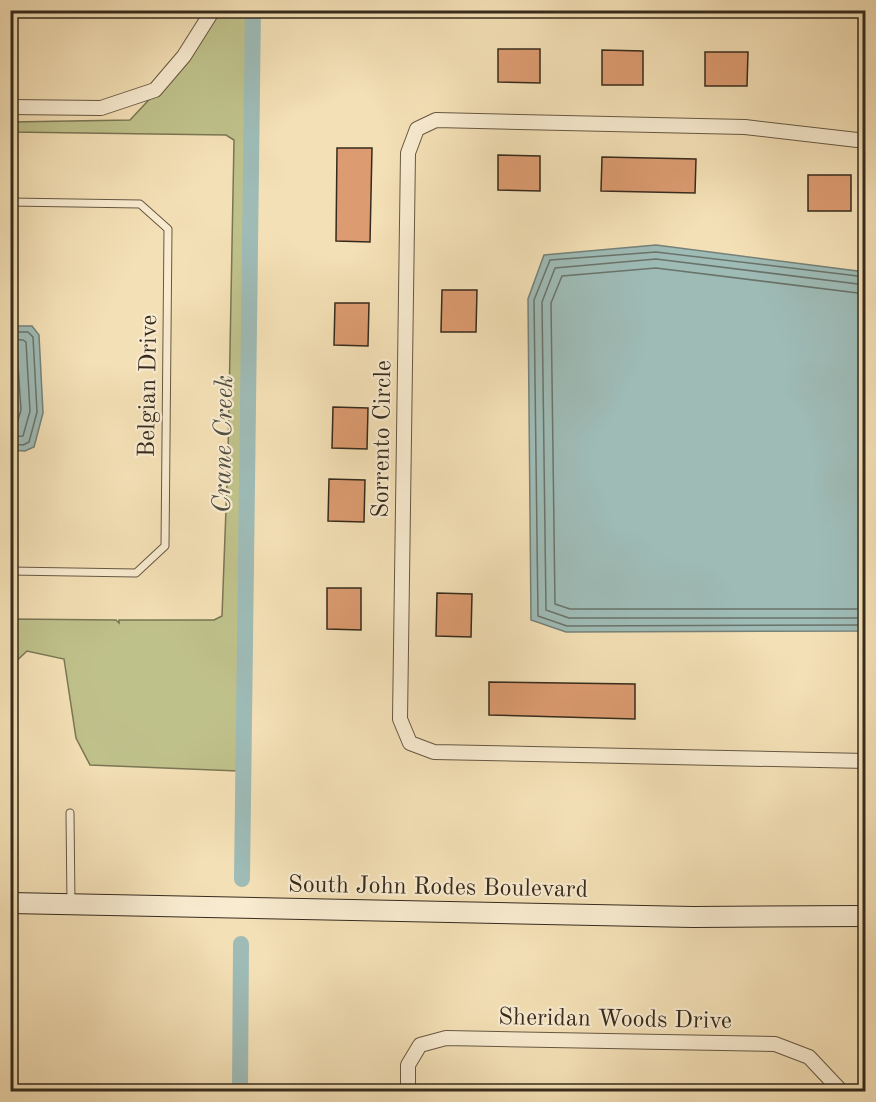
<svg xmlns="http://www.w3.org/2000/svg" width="876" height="1102" viewBox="0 0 876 1102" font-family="'Old Standard TT',serif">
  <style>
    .green { fill: #bfc18b; stroke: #7a7654; stroke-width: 1.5 }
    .water { fill: #9ebbb6; stroke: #748179; stroke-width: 1.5 }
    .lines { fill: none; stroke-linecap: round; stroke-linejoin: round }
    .shore { stroke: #6a736a; stroke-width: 1.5 }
    .canal { stroke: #9ebbb6; stroke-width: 16 }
    .building { fill: #dc9b70; stroke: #362b1d; stroke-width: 1.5 }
    .service-casing { stroke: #665843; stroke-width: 9 }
    .minor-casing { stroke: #665843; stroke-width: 16 }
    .secondary-casing { stroke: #362b1d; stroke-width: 22 }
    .service { stroke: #f8ebd0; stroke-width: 7 }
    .minor { stroke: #f8ebd0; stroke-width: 14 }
    .secondary { stroke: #f8ebd0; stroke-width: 20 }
    .labels { text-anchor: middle; stroke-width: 4.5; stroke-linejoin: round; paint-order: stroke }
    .street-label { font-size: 24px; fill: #362b1d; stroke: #f8ebd0 }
    .water-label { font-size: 26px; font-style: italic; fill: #504f43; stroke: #f8ebd0 }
  </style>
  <rect width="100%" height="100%" fill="#f4e0b6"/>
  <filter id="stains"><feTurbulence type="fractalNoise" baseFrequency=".00333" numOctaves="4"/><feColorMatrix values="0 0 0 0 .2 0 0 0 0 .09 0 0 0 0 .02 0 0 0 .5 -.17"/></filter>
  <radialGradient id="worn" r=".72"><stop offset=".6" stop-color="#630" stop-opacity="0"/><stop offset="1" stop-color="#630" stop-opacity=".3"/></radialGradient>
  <path class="green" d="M215 11H466L246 12 253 162 238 771 90 765 76 738 64 659 27 651 11 666V619L116 620 119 623V620H214L222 616 228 455 234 140 226 135 11 132V122L130 120 189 57Z"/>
  <path class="water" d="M656 245 865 272V631L566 632 531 620 528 299 544 255Z
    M11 326H32L39 335 43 413 34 447 25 451 11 450Z"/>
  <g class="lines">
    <path class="shore" d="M866 277 656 252 550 260 534 300 538 616 567 626 866 625
      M866 285 656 259 555 268 542 302 546 610 569 618H866
      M866 294 656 268 562 276 551 303 555 604 570 609H866
      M10 332H28L33 337 37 412 29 442 23 445 10 444
      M10 339 23 340 26 342 30 411 23 436 10 437
      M10 349H15L17 351 21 410 16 426 10 428"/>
    <path class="canal" d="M242 879 253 10
      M240 1092 241 944"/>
  </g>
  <path class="building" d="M498 49H540V83L498 82Z
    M602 50 643 51V85H602Z
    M705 52H748L747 86H705Z
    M337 148H372L370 242 336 241Z
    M498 155 540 156V191L498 190Z
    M602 157 696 159 695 193 601 191Z
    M808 175H851V211H808Z
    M442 290H477L476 332H441Z
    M335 303H369L368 346 334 345Z
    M333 407 368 408 367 449 332 448Z
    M329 479 365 480 364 522 328 521Z
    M327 588H361V630L327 629Z
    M437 593 472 594 471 637 436 636Z
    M489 682 635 684V719L489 715Z"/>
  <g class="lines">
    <g class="service-casing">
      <path id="service" d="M10 202 140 204 168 229 165 546 136 573 10 571
        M70 813 71 903"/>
    </g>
    <g class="minor-casing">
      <path id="minor" d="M10 107 101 108 155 90 184 56 213 10
        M866 141 745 127 436 120 417 129 408 153 400 719 410 743 434 752 866 761
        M408 1092V1065L420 1045 446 1038 775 1044 809 1057 842 1092"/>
    </g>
    <g class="secondary-casing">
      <path id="secondary" d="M10 903 693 917 866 916"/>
    </g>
    <use href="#service" class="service"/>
    <use href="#minor" class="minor"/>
    <use href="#secondary" class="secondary"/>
  </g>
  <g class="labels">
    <g class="street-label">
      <text transform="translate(147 386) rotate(-89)" y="8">Belgian Drive</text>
      <text transform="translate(381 439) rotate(-89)" y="8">Sorrento Circle</text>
      <text transform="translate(438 886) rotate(1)" y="8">South John Rodes Boulevard</text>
      <text transform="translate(615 1018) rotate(1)" y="8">Sheridan Woods Drive</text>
    </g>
    <g class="water-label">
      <text transform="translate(222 444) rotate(-89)" y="9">Crane Creek</text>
    </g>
  </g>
  <rect width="876" height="1102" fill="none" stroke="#f4e0b6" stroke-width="36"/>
  <rect x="12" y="12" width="852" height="1078" fill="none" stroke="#362b1d" stroke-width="3"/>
  <rect x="18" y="18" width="840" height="1066" fill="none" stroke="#362b1d" stroke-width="1.5"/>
  <rect width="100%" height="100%" filter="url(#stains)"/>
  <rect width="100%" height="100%" fill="url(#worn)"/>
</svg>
